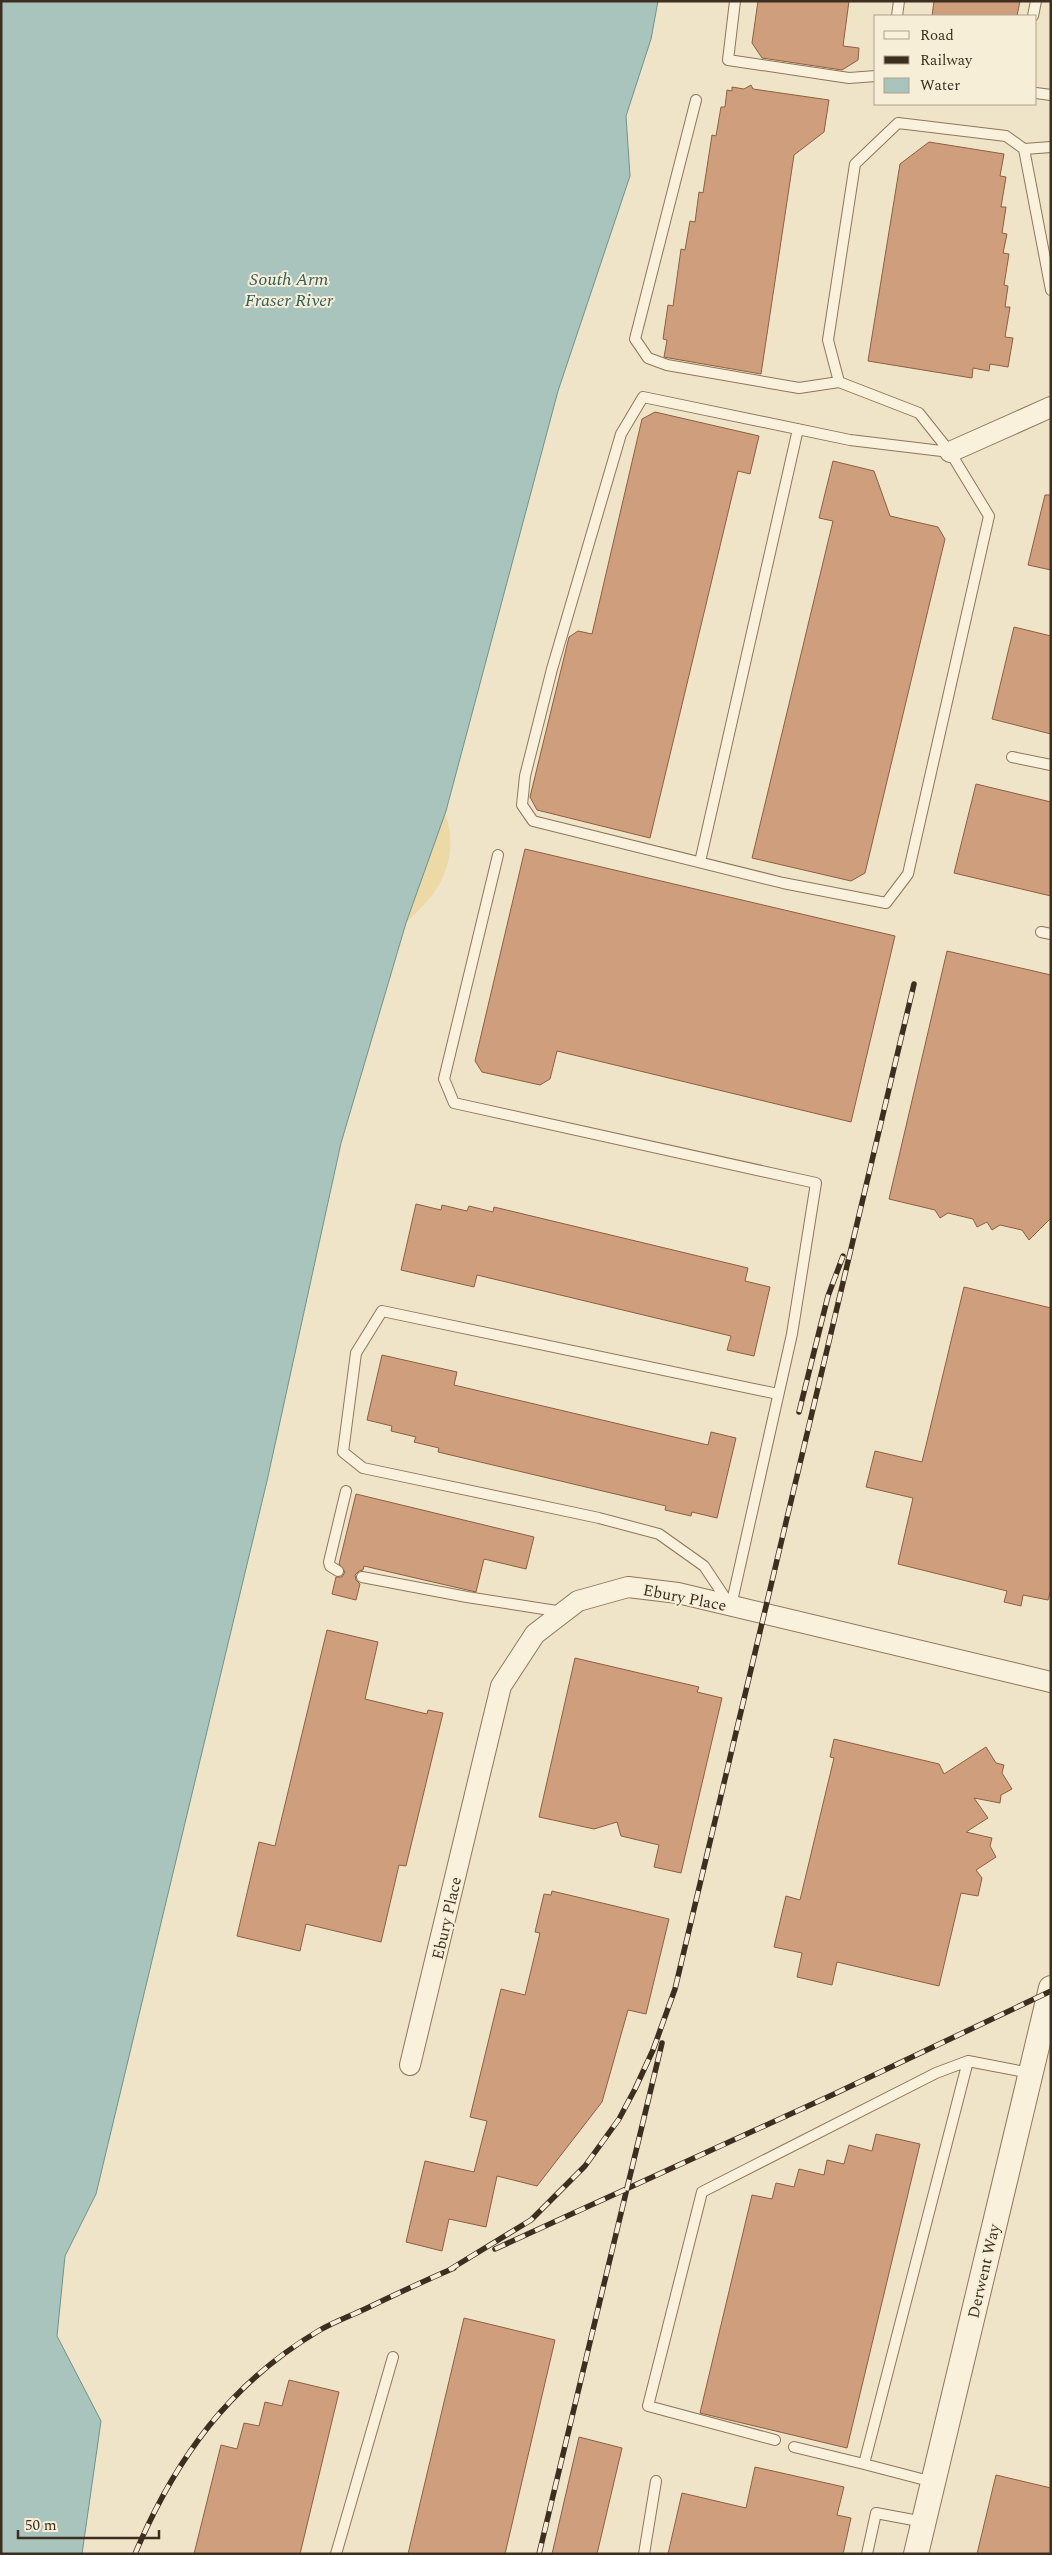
<svg xmlns="http://www.w3.org/2000/svg" width="1052" height="2555" viewBox="0 0 1052 2555" font-family="Spectral,serif">
  <style>
    .sand { fill: #ecd9a5 }
    .water { fill: #a9c4bc; stroke: #6f938a }
    .building { fill: #cf9f7d; stroke: #8d5f41 }
    .lines { fill: none; stroke-linecap: round; stroke-linejoin: round }
    .service-casing { stroke: #8d765c; stroke-width: 12 }
    .minor-casing { stroke: #8d765c; stroke-width: 22 }
    .tertiary-casing { stroke: #8d765c; stroke-width: 26 }
    .service { stroke: #faf1dc; stroke-width: 10 }
    .minor { stroke: #faf1dc; stroke-width: 20 }
    .tertiary { stroke: #faf1dc; stroke-width: 24 }
    .rail-casing { stroke: #3d2e20; stroke-width: 5.5 }
    .rail { stroke: #f7eed8; stroke-width: 4; stroke-dasharray: 11; stroke-linecap: butt }
    .labels { text-anchor: middle; stroke-width: 4; stroke-linejoin: round; paint-order: stroke }
    .street-label { font-size: 16px; fill: #3d2e20; stroke: #f7eed8 }
    .water-label { font-size: 18px; font-style: italic; fill: #2f5d5a; stroke: #f7eed8 }
  </style>
  <rect width="100%" height="100%" fill="#f0e4c8"/>
  <path class="sand" d="M438 800C456 827 454 864 435 891 427 903 415 913 406 923Z"/>
  <path class="water" d="M1 1H658L651 39 626 116 630 176 558 391 446 811 406 923 341 1143 267 1481 96 2194 65 2256 57 2336 101 2421 82 2554H1Z"/>
  <path class="building" d="M758 1H849L843 46 859 48 858 60 842 70 762 58 752 43Z
    M934 1H1020L1017 16H932Z
    M751 85 753 89 829 100 824 132 794 155 761 374 669 358 664 357 667 340 663 339 668 305 673 306 681 249 685 250 690 221 695 222 699 192 703 193 712 135 716 136 721 107H725L727 90 732 91V87L744 89Z
    M929 142 1004 154 1000 176 1006 177 1001 207H1006L1002 233 1007 234 1003 253 1009 254 1004 285 1008 286 1005 307H1010L1005 337 1013 338 1008 367 990 364 989 371 973 368 972 378 868 361 900 164Z
    M655 412 759 436 750 474 738 471 650 838 537 810 530 797 569 637 578 631 592 634 642 419Z
    M833 461 874 471 890 516 938 527 945 539 865 873 851 881 752 858 833 521 819 518Z
    M1045 495H1051V570L1028 565Z
    M1014 627 1051 636V734L992 719Z
    M976 784 1051 802V896L954 873Z
    M525 849 895 936 851 1122 557 1051 550 1079 540 1085 482 1072 475 1061Z
    M947 951 1051 975V1218L1029 1240 1022 1230 1000 1225 992 1230 987 1222 977 1227 973 1219 948 1213 940 1218 935 1210 889 1199Z
    M416 1204 441 1210 442 1205 467 1211 469 1206 493 1212 494 1207 748 1268 745 1281 770 1287 754 1356 727 1350 731 1336 477 1275 474 1287 401 1270Z
    M964 1287 1051 1308V1589L1048 1600 1023 1595 1021 1606 1004 1602 1007 1591 898 1564 913 1498 866 1487 875 1451 922 1462Z
    M382 1355 457 1372 454 1385 708 1445 711 1432 736 1438 717 1518 692 1512 691 1516 665 1510 666 1506 438 1452 439 1448 414 1442 416 1437 391 1431 392 1426 367 1420Z
    M356 1494 534 1537 526 1569 484 1559 476 1592 364 1566 363 1570 359 1571 355 1575 356 1580 360 1584 356 1600 332 1594 336 1577H342L345 1572 339 1564Z
    M327 1630 378 1642 365 1699 427 1714 428 1710 443 1713 406 1866 399 1865 381 1942 306 1924 300 1951 237 1936 259 1842 275 1846Z
    M575 1658 699 1687 697 1692 722 1698 681 1873 654 1867 659 1845 621 1836 617 1822 594 1829 539 1817Z
    M834 1739 939 1764 944 1774 986 1747 996 1763 1004 1765 1002 1773 1012 1789 1001 1795 1000 1803 974 1798 988 1818 966 1832 992 1838 990 1846 996 1857 976 1870 982 1878 978 1896 961 1893 939 1986 837 1962 832 1985 797 1977 802 1953 774 1947 786 1896 800 1900 834 1758 830 1757Z
    M552 1891 669 1919 646 2014 628 2010 602 2102 537 2186 497 2176 486 2227 449 2219 442 2251 406 2242 425 2161 474 2172 487 2121 470 2117 501 1989 525 1995 540 1933 535 1932 544 1894 551 1895Z
    M876 2134 920 2144 847 2448 700 2413 752 2195 772 2199 776 2183 794 2187 799 2169 824 2175 827 2160 844 2164 849 2145 872 2151Z
    M464 2318 555 2340 505 2554H408Z
    M289 2380 339 2392 300 2554H194L221 2445 237 2449 244 2423 259 2426 265 2402 282 2406Z
    M579 2437 622 2448 597 2554H552Z
    M755 2467 844 2487 837 2515 851 2518 843 2554H668L682 2493 746 2508Z
    M996 2475 1051 2488V2554H977Z"/>
  <g class="lines">
    <g class="service-casing">
      <path id="service" d="M735 1 728 60 849 78 876 76
        M897 16 899 1
        M1033 16 1036 1
        M1036 93 1051 95
        M696 100 635 339 648 358 667 365 799 388 839 382
        M1024 149 1051 147
        M950 452 850 440 643 397 621 434 552 669 525 776 522 805 533 821 783 883 886 903 908 874 989 516 950 452 919 413 839 382 828 340 855 164 898 123 1006 136 1024 149 1051 290
        M1012 757 1051 765
        M498 855 444 1079 454 1103 816 1183 792 1334 731 1606
        M700 862 798 429
        M1041 932 1051 934
        M338 1571 330 1566 329 1562 346 1491
        M362 1577 467 1597 563 1612
        M730 1605 704 1566 659 1534 599 1518 363 1468 343 1452 356 1353 382 1311 778 1394
        M775 2440 648 2406 702 2192 936 2073 968 2061
        M794 2447 864 2464
        M933 2482 864 2464 968 2061 1030 2073
        M336 2554 393 2357
        M644 2554 656 2481
        M867 2554 876 2513 924 2522"/>
    </g>
    <g class="minor-casing">
      <path id="minor" d="M950 452 1051 407
        M410 2065 501 1686 535 1634 578 1601 628 1587 678 1593 1051 1682"/>
    </g>
    <g class="tertiary-casing">
      <path id="tertiary" d="M916 2554 1051 1988"/>
    </g>
    <use href="#service" class="service"/>
    <use href="#minor" class="minor"/>
    <use href="#tertiary" class="tertiary"/>
    <g class="rail-casing">
      <path id="rail" d="M799 1412 828 1296 843 1256
        M495 2249 832 2095 1051 1991
        M449 2270 531 2220 585 2166 619 2119 635 2089 653 2050 675 1989 914 984
        M135 2554C175 2459 230 2383 320 2330 334 2322 350 2316 365 2309 394 2295 424 2281 454 2268
        M539 2554 662 2043"/>
    </g>
    <use href="#rail" class="rail"/>
  </g>
  <g class="labels">
    <g class="street-label">
      <text transform="translate(685 1597) rotate(11)" y="6">Ebury Place</text>
      <text transform="translate(446 1918) rotate(-77)" y="6">Ebury Place</text>
      <text transform="translate(983 2271) rotate(-77)" y="6">Derwent Way</text>
    </g>
    <g class="water-label">
      <text x="289" y="285">South Arm<tspan x="289" dy="21">Fraser River</tspan></text>
    </g>
  </g>
  <rect width="1052" height="2555" fill="none" stroke="#3d2e20" stroke-width="5"/>
  <rect x="874" y="15" width="162" height="90" fill="#f7eed8" stroke="#ada18e"/>
  <rect x="884" y="31" width="25" height="8" fill="#faf1dc" stroke="#ada18e"/>
  <text x="920" y="40" font-size="15" fill="#3d2e20">Road</text>
  <rect x="884" y="56" width="25" height="8" fill="#3d2e20" stroke="#ada18e"/>
  <text x="920" y="65" font-size="15" fill="#3d2e20">Railway</text>
  <rect x="884" y="78" width="25" height="15" fill="#a9c4bc" stroke="#ada18e"/>
  <text x="920" y="90" font-size="15" fill="#3d2e20">Water</text>
  <path d="M18 2530v8h141v-8" fill="none" stroke="#3d2e20" stroke-width="2.5"/>
  <text x="25" y="2530" font-size="15" fill="#3d2e20" stroke="#f7eed8" stroke-width="4" paint-order="stroke">50 m</text>
</svg>
